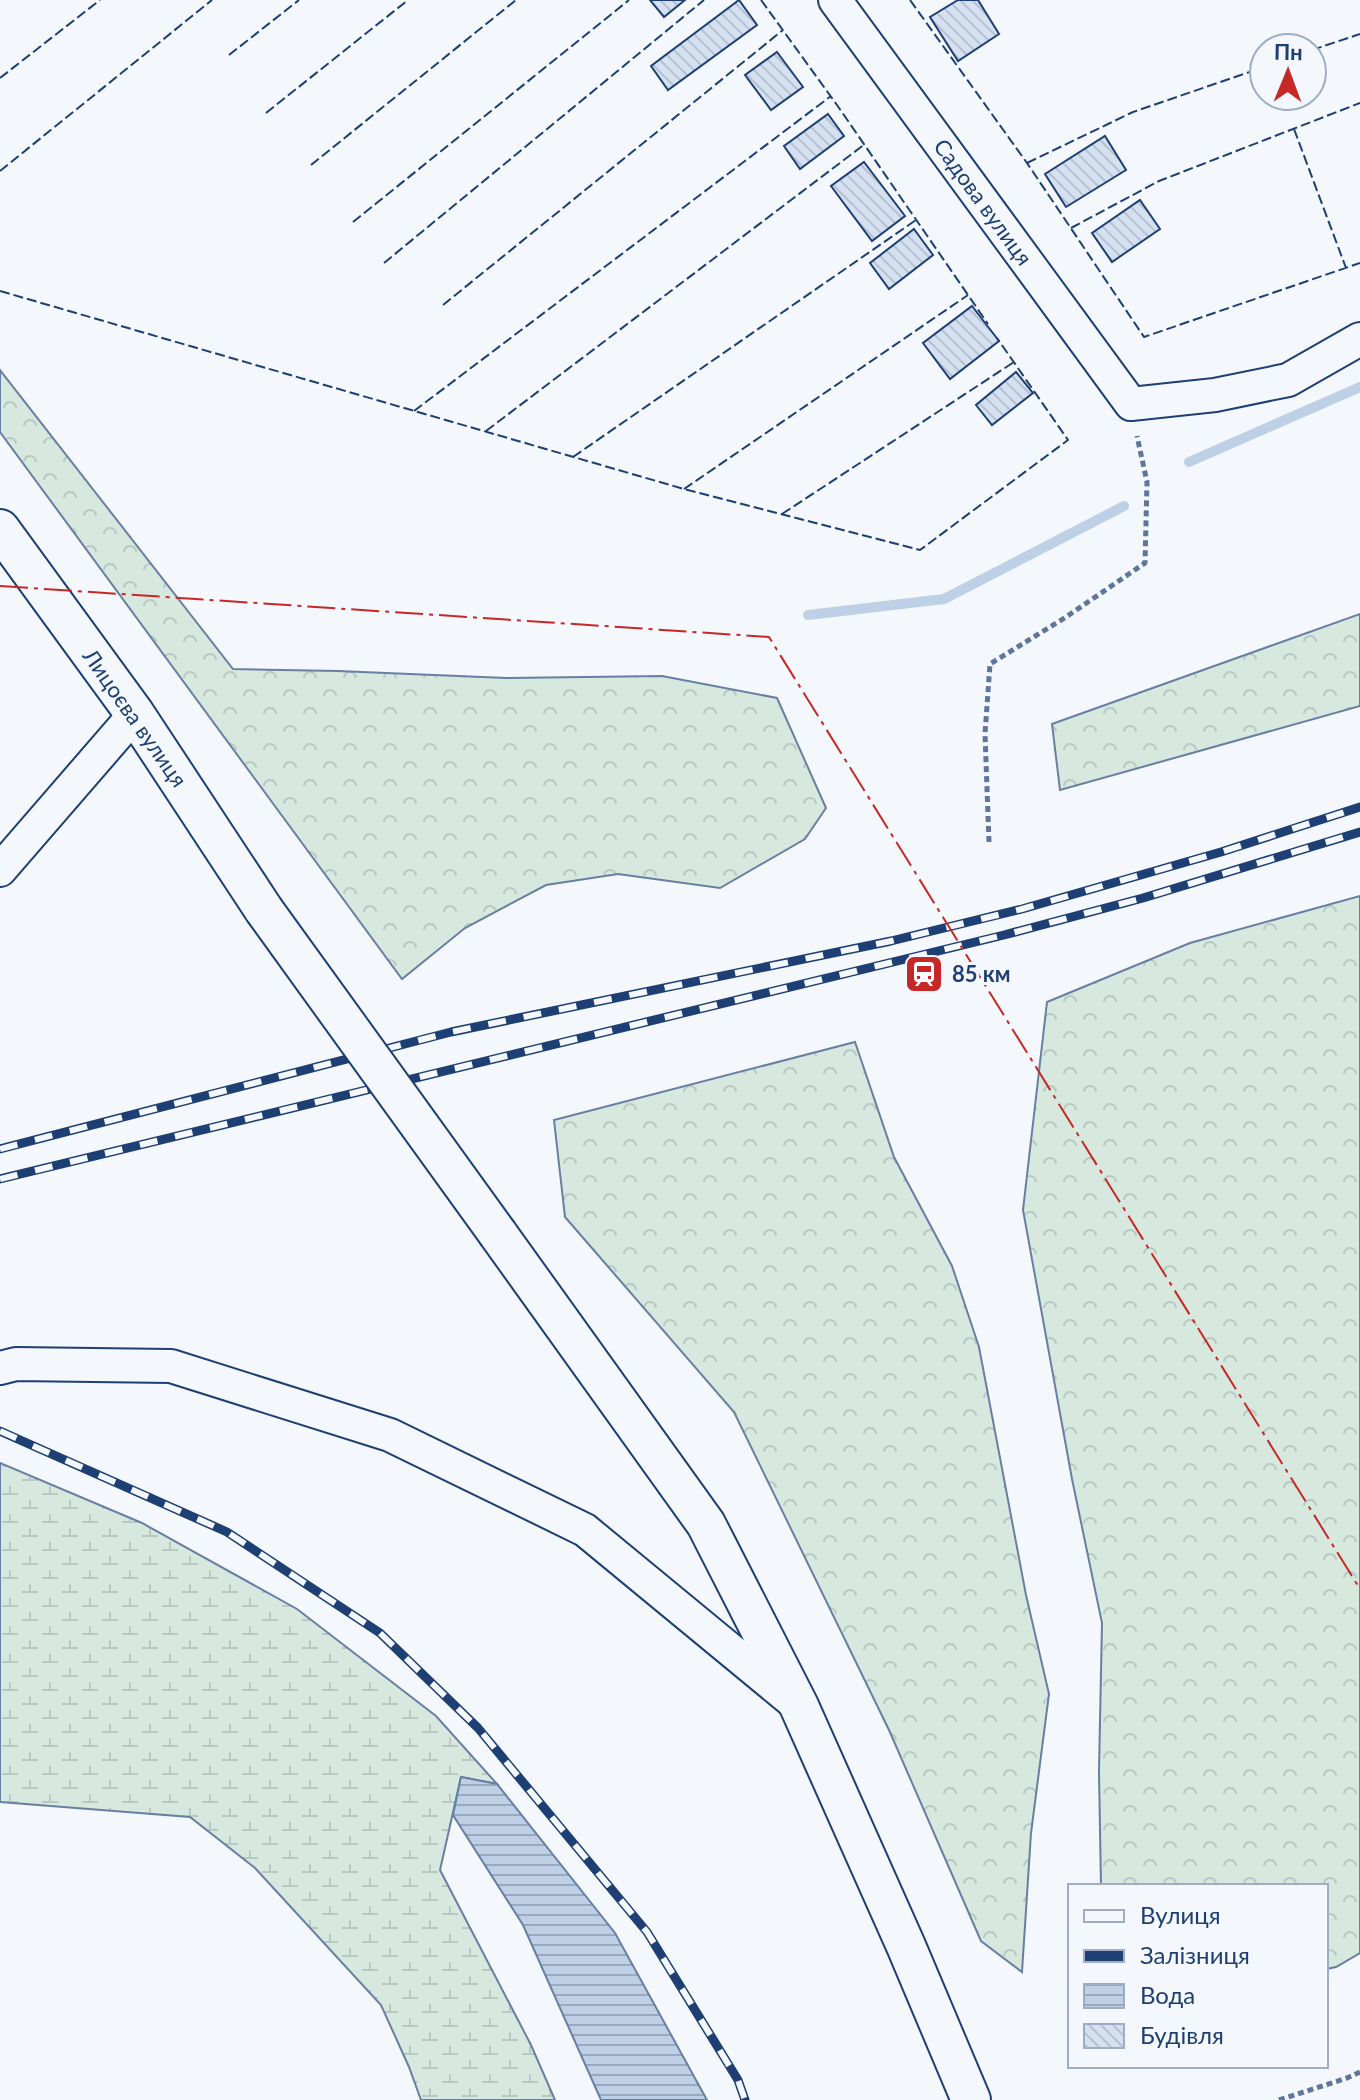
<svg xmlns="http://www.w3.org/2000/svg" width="1360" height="2100" viewBox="0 0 1360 2100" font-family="Lato,sans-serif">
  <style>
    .forest { fill: url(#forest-crowns); stroke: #687fa3; stroke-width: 2 }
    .wetland { fill: url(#wetland-marsh); stroke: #687fa3; stroke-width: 2 }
    .water { fill: url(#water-rules); stroke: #687fa3; stroke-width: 2 }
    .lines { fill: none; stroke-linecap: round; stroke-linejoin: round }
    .stream { stroke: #bed0e5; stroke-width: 10 }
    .building { fill: url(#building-back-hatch); stroke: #1d3f73; stroke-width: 2 }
    .minor-casing { stroke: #1d3f73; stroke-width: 36 }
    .tertiary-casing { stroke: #1d3f73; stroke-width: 42 }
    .path { stroke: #5e769c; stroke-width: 5; stroke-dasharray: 6 4; stroke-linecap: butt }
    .minor { stroke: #f4f7fb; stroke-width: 32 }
    .tertiary { stroke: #f4f7fb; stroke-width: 38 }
    .rail-casing { stroke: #1d3f73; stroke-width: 9 }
    .rail { stroke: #f4f7fb; stroke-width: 6; stroke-dasharray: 18; stroke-linecap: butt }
    .tertiary-bridge-casing { stroke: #1d3f73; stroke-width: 42; stroke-linecap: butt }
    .tertiary-bridge { stroke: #f4f7fb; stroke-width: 38 }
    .fence { stroke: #1d3f73; stroke-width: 2; stroke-dasharray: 10 4; stroke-linecap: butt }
    .power { stroke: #c62828; stroke-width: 2; stroke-dasharray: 28 6 4 6; stroke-linecap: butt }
    .labels { text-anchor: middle; stroke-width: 6; stroke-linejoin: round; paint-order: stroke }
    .street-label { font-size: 22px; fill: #1d3f73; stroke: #f4f7fb }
    .poi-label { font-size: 22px; font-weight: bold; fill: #1d3f73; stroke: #f4f7fb; text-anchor: start }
  </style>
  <defs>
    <pattern id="forest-crowns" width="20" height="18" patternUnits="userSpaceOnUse" patternTransform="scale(2)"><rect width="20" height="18" fill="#d7e8df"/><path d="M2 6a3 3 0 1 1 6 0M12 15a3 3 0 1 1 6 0" fill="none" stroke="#b8c8c3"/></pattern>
    <pattern id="wetland-marsh" width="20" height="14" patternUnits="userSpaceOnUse" patternTransform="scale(2)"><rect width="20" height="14" fill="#d7e8df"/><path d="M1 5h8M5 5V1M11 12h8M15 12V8" fill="none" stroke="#b8c8c3"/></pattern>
    <pattern id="water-rules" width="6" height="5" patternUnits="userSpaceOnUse" patternTransform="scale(2)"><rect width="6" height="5" fill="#bed0e5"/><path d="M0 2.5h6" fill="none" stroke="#9aaabe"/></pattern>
    <pattern id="building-back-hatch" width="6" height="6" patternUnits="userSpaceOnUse" patternTransform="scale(2)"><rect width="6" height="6" fill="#d5e0f0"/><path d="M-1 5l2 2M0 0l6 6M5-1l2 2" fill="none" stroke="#b6c1d1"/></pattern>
  </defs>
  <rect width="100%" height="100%" fill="#f4f7fb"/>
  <path class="forest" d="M0 370 233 669 338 671 506 678 662 676 777 698 826 808 805 839 720 888 618 874 546 885 465 928 402 979 0 432Z
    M1360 614V706L1060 790 1052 724Z
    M1360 896V1953L1336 1967 1326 1969V1886H1101L1099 1772 1102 1623 1072 1479 1023 1210 1047 1002 1190 943Z
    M855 1042 894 1157 952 1266 979 1347 1026 1595 1049 1694 1031 1833 1022 1972 981 1941 889 1730 734 1412 565 1217 554 1120Z"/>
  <path class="wetland" d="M0 1463 142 1523 297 1609 436 1716 497 1784 461 1777 440 1870 531 2045 555 2100H421L409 2067 381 2005 255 1868 190 1817 0 1802Z"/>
  <path class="water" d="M461 1777 497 1784 615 1933 707 2100H601L523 1925 453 1815Z"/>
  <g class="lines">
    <path class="stream" d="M1189 462 1360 387
      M808 615 944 599 1124 506"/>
  </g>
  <path class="building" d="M650 0H685L664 17Z
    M739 0 757 25 668 90 651 66Z
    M958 0H978L999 34 958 61 930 17Z
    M777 52 803 87 771 110 745 75Z
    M828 114 844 136 800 169 784 146Z
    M1105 136 1126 170 1066 207 1045 174Z
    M864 162 905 216 872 241 831 186Z
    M1140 200 1160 229 1112 262 1092 233Z
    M914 229 933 255 889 289 870 263Z
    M972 306 999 341 950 379 923 343Z
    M1016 372 1033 393 992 425 976 405Z"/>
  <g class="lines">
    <g class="minor-casing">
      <path id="minor" d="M835 0 1131 404 1215 395 1288 380 1360 339
        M0 870 135 714
        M0 1368 16 1364 171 1366 390 1435 585 1530 796 1704"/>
    </g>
    <g class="tertiary-casing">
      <path id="tertiary" d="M0 529 135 714 264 910
        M498 1234 706 1524 799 1706 906 1946 971 2100"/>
    </g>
    <path class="path" d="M989 842 985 734 990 664 1066 617 1145 563 1147 482 1137 436
      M1279 2100 1347 2078 1360 2072"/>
    <use href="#minor" class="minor"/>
    <use href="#tertiary" class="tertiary"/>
    <g class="rail-casing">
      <path id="rail" d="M0 1149 451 1032 891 941 1022 909 1221 852 1360 807
        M0 1179 1004 935 1143 898 1360 832
        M0 1431 227 1532 380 1633 478 1728 647 1932 738 2080 745 2100"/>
    </g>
    <use href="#rail" class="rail"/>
    <g class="tertiary-bridge-casing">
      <path id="tertiary-bridge" d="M264 910 498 1234"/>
    </g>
    <use href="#tertiary-bridge" class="tertiary-bridge"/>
    <path class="fence" d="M761 0 837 105 988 324
      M910 0 1027 163 1144 337 1360 263
      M1312 50 1360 34
      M229 55 299 0
      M0 78 100 0
      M266 113 408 0
      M1294 129 1346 268
      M1027 163 1133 112 1264 67
      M311 165 516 0
      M0 171 212 0
      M353 222 629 0
      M1071 228 1159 181 1360 103
      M384 263 704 0
      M0 291 684 489 920 550 1068 440 997 338
      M443 305 783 30
      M414 411 831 96
      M486 431 865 144
      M573 457 916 220
      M684 489 968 295
      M782 514 1014 362"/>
    <path class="power" d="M0 586 769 637 1360 1589"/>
  </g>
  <defs>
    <g id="station-square" transform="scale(2)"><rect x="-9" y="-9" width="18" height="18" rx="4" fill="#c62828" stroke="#f4f7fb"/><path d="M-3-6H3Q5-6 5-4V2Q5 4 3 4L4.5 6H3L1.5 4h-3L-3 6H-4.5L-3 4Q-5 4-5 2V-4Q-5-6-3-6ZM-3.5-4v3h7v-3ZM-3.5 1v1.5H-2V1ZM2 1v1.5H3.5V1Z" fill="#fff"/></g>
  </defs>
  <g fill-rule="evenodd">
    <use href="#station-square" x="924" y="974"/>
  </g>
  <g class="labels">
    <g class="street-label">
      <text transform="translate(983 202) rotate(54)" y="8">Садова вулиця</text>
      <text transform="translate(135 718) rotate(55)" y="8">Лицоєва вулиця</text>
    </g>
    <g class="poi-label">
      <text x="952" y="982">85 км</text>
    </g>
  </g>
  <rect x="1068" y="1884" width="260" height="184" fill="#f4f7fb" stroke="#9eadc5" stroke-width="2"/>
  <rect x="1084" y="1910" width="40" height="12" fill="#f4f7fb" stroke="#9eadc5" stroke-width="2"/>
  <text x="1140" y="1924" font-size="24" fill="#1d3f73">Вулиця</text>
  <rect x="1084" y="1950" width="40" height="12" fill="#1d3f73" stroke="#9eadc5" stroke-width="2"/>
  <text x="1140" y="1964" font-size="24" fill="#1d3f73">Залізниця</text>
  <rect x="1084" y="1984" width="40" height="24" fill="url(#water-rules)" stroke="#9eadc5" stroke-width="2"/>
  <text x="1140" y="2004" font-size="24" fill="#1d3f73">Вода</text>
  <rect x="1084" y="2024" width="40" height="24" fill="url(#building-back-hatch)" stroke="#9eadc5" stroke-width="2"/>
  <text x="1140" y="2044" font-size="24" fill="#1d3f73">Будівля</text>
  <g transform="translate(1288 72) rotate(1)"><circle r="38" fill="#f4f7fb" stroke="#9eadc5" stroke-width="2"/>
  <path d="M0-6L14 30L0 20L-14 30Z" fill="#c62828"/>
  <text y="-12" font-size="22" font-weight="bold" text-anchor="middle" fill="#1d3f73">Пн</text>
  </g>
</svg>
